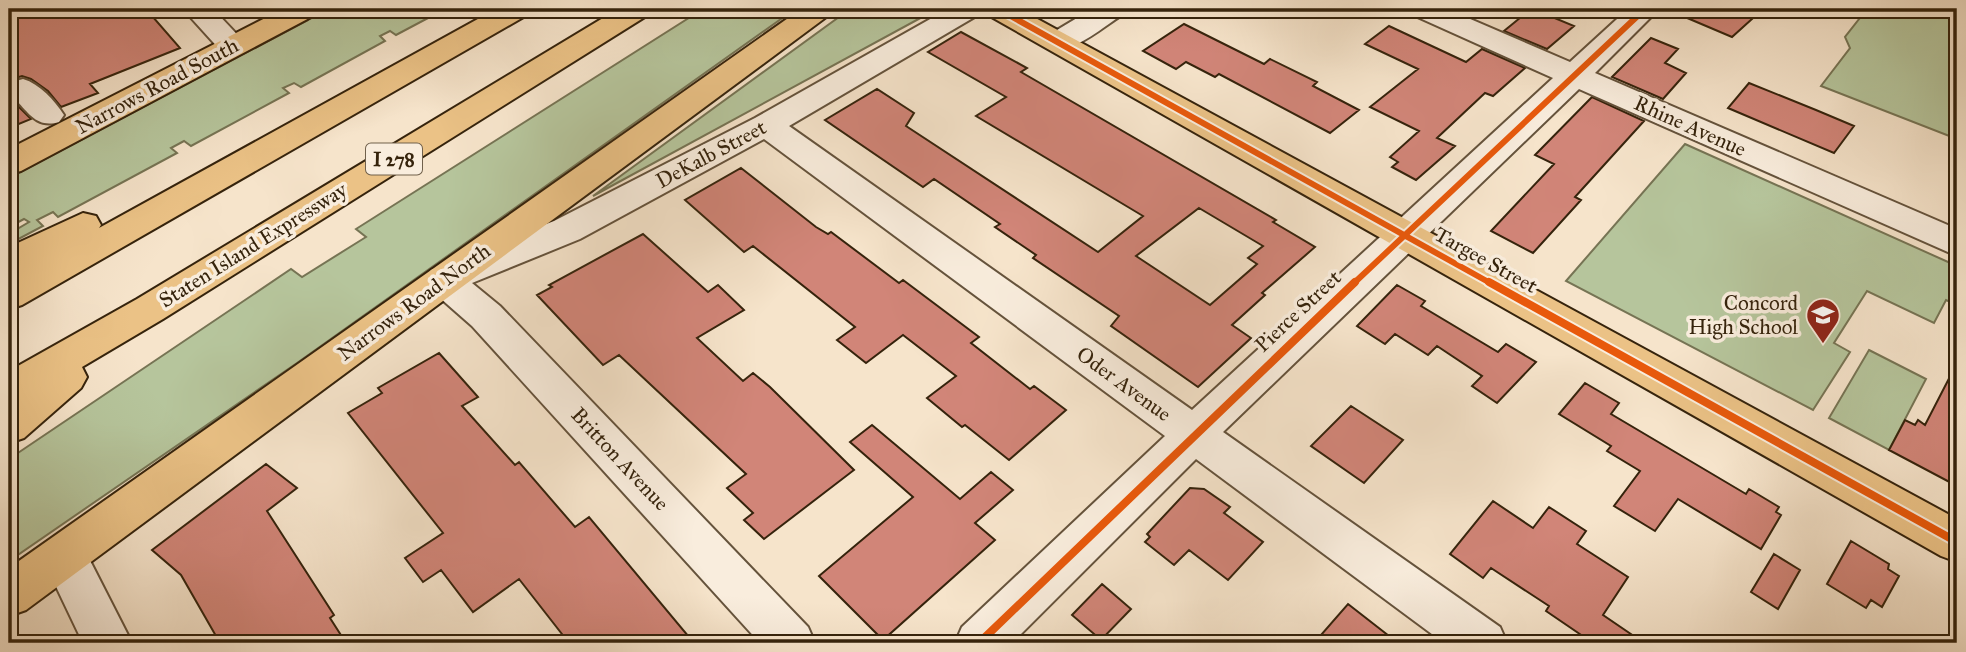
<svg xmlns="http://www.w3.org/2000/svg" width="1966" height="652" viewBox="0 0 1966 652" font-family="'IM FELL Great Primer',serif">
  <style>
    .green { fill: #b6c59c; stroke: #767454; stroke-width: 2 }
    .building { fill: #d18578; stroke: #35230c; stroke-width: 2; fill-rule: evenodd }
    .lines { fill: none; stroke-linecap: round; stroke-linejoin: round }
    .minor-casing { stroke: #65533c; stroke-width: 4 }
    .major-casing { stroke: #35230c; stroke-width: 4 }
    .highway-casing { stroke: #35230c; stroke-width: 4 }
    .minor { fill: #f9eddd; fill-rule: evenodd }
    .major { fill: #ebc286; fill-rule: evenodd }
    .highway { fill: #ebc286; fill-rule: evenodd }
    .cycleway-far1-casing { stroke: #f9eddd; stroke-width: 10 }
    .cycleway-casing { stroke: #f9eddd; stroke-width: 12 }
    .cycleway-far1 { stroke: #e8590c; stroke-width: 6 }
    .cycleway { stroke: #e8590c; stroke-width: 8 }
    .labels { text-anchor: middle; stroke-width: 7; stroke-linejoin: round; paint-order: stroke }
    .shield { fill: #f9eddd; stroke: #70604b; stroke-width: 2 }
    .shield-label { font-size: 19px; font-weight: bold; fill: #35230c }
    .street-label { font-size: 21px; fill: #35230c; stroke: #f9eddd }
    .poi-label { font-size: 21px; fill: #35230c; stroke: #f9eddd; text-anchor: end }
  </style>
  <rect width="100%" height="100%" fill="#f6e4cb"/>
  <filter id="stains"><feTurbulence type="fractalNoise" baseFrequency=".00286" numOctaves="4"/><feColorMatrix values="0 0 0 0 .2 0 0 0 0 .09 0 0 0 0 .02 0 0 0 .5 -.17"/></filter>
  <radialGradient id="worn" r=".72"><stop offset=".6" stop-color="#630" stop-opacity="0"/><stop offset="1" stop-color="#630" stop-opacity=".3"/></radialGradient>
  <path class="green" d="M322 9H445L396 35 390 31 380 36 385 41 301 87 294 83 283 88 289 93 191 146 184 141 171 148 177 153 58 217 53 212 37 220 43 226 9 244V230L12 232 29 222 24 219 9 227V178L308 20 310 15Z
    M703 9H795L297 363 9 561V459L291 269 302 277 366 237 356 229Z
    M850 9H937L593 196Z
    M1867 9H1957V139L1821 86 1850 48 1845 37Z
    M1685 144 1957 266V305L1946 300 1934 323 1867 291 1834 343 1850 352 1813 410 1566 281Z
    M1869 350 1926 379 1889 450 1829 418Z"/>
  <path class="building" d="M41 9H146L180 48 90 84 98 93 61 107 48 91 31 79 22 76 9 80V20Z
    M1531 9H1533L1574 26 1547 49 1504 31Z
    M1666 9H1763L1732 37Z
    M1184 24 1264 64 1270 59 1317 82 1313 86 1359 110 1330 133 1219 74 1215 77 1186 62 1176 69 1143 51Z
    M1389 26 1466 62 1482 49 1525 68 1493 96 1485 93 1437 138 1455 146 1416 180 1392 167 1398 162 1390 157 1419 131 1370 107 1418 69 1365 44Z
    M961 32 1027 68 1021 72 1276 220 1273 222 1315 247 1262 293 1265 295 1232 325 1251 338 1198 387 1111 326 1119 316 1033 258 1036 255 995 227 1000 224 934 179 923 187 825 120 877 89 914 113 906 126 1098 252 1143 216 976 116 1006 97 928 52ZM1199 208 1263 246 1248 258 1257 264 1210 305 1136 256Z
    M1651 38 1678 49 1665 63 1686 73 1663 99 1612 77Z
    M1749 83 1816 110 1854 126 1834 153 1728 108Z
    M1592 97 1644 121 1575 197 1581 200 1533 253 1491 231 1554 164 1535 155Z
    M16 104 31 119 9 128V105Z
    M741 168 816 227 828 234 831 232 899 283 903 280 979 337 971 343 1030 389 1034 386 1066 410 1009 460 965 425 962 427 927 398 956 376 903 335 866 363 837 340 855 327 753 246 744 252 685 200Z
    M643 234 708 292 718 285 744 310 697 338 743 381 753 373 770 387 854 470 764 539 744 520 753 513 727 488 746 474 619 355 603 365 537 295 552 287 549 285Z
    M1397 285 1425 301 1421 306 1498 352 1506 344 1536 362 1497 403 1472 386 1482 376 1437 346 1428 355 1395 334 1385 344 1357 326Z
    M439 353 478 397 462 406 515 465 519 462 575 527 589 517 694 643H569L519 579 473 612 441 570 423 582 405 558 443 533 348 413 382 393 378 388Z
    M1957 363V486L1889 450 1905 420 1915 425 1918 420 1925 425Z
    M1585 383 1619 403 1611 414 1746 494 1749 489 1779 507 1776 512 1781 515 1761 549 1678 499 1655 531 1614 506 1640 471 1607 451 1611 446 1559 414Z
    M1351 406 1403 440 1364 483 1311 446Z
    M872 425 960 499 991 472 1013 490 975 523 995 540 883 640 819 576 913 497 850 442Z
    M266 464 297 488 267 511 334 615 330 618 346 643H220L181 575 152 550Z
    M1190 488 1204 489 1230 507 1224 513 1263 542 1228 580 1189 550 1174 565 1145 542 1150 537 1147 534Z
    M1493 501 1533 528 1549 507 1586 531 1577 544 1628 577 1603 615 1644 643H1593L1546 611 1549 606 1491 568 1483 578 1450 554Z
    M1851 541 1889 564 1888 569 1899 576 1882 607 1871 600 1866 608 1827 584Z
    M1774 554 1800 570 1778 609 1751 592Z
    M1102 584 1131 609 1101 640 1072 615Z
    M1348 604 1398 643H1314Z"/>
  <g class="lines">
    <g class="minor-casing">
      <path id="minor" d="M183 9H213L248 46 244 52 233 55 222 52Z
        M948 9H982L978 15 789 126 1192 410 1553 78 1413 15 1409 9H1447L1570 62 1628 9H1659L1595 73 1957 229V256L1579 89 1223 432 1500 627 1507 643H1444L1196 459 1012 643H955L962 627 1165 436 764 139 580 239 472 283 500 306 808 627 815 643H760L472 326 431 290 425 280 431 270 554 221 755 118Z
        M1092 9H1126L1122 15C1101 28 1073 55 1047 48L1043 42 1047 36Z
        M23 79C40 84 54 100 64 115L59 122C38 128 30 115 17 101L9 103V83Z
        M64 535 80 541 132 643H83L41 555 48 541Z"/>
    </g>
    <g class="major-casing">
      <path id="major" d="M283 9H319L315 15 21 171 9 174V149Z
        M801 9H833L829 15 26 610 9 616V568Z
        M984 9H1019L1957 519V562L1941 556 988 15Z"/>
    </g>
    <g class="highway-casing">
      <path id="highway" d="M496 9H531L527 15 22 305 9 309V278L16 274 9 276V247L83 213 96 216 101 225 99 228Z
        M618 9H652L648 15 163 319 82 367 87 377 81 388 24 438 9 443V371L137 299Z"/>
    </g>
    <use href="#minor" class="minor"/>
    <use href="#major" class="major"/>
    <use href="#highway" class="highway"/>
    <g class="cycleway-far1-casing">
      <path id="cycleway-far1" d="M998 9 1492 284
        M1353 284 1645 9"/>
    </g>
    <g class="cycleway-casing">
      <path id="cycleway" d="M1489 282 1957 542
        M979 643 1355 282"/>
    </g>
    <use href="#cycleway-far1" class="cycleway-far1"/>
    <use href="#cycleway" class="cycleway"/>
  </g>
  <defs>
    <g id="school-pin" transform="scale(1.75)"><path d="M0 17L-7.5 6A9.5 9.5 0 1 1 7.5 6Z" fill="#8f2418" stroke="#f9eddd"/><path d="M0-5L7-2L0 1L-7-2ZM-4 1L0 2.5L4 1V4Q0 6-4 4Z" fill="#fff"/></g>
  </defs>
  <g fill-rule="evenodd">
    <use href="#school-pin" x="1823" y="315"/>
  </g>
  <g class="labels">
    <rect class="shield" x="366" y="143.5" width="56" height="31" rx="5"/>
    <g class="shield-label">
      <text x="394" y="166">I 278</text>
    </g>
    <g class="street-label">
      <text transform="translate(157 86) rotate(-28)" y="7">Narrows Road South</text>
      <text transform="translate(1690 126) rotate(24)" y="7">Rhine Avenue</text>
      <text transform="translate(711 154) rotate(-28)" y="7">DeKalb Street</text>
      <text transform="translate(253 245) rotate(-32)" y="7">Staten Island Expressway</text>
      <text transform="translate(1486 260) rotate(29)" y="7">Targee Street</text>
      <text transform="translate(414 302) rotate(-36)" y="7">Narrows Road North</text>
      <text transform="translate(1298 311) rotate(-43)" y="7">Pierce Street</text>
      <text transform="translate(1124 384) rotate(36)" y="7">Oder Avenue</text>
      <text transform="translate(620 459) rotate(47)" y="7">Britton Avenue</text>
    </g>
    <g class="poi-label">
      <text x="1798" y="310">Concord<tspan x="1798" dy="24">High School</tspan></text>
    </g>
  </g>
  <rect width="1966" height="652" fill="none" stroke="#f6e4cb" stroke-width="35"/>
  <rect x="10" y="10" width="1945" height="631" fill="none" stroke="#35230c" stroke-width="3.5"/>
  <rect x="18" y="18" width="1931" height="617" fill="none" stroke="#35230c" stroke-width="2"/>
  <rect width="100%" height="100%" filter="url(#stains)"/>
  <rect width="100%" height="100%" fill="url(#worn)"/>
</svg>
